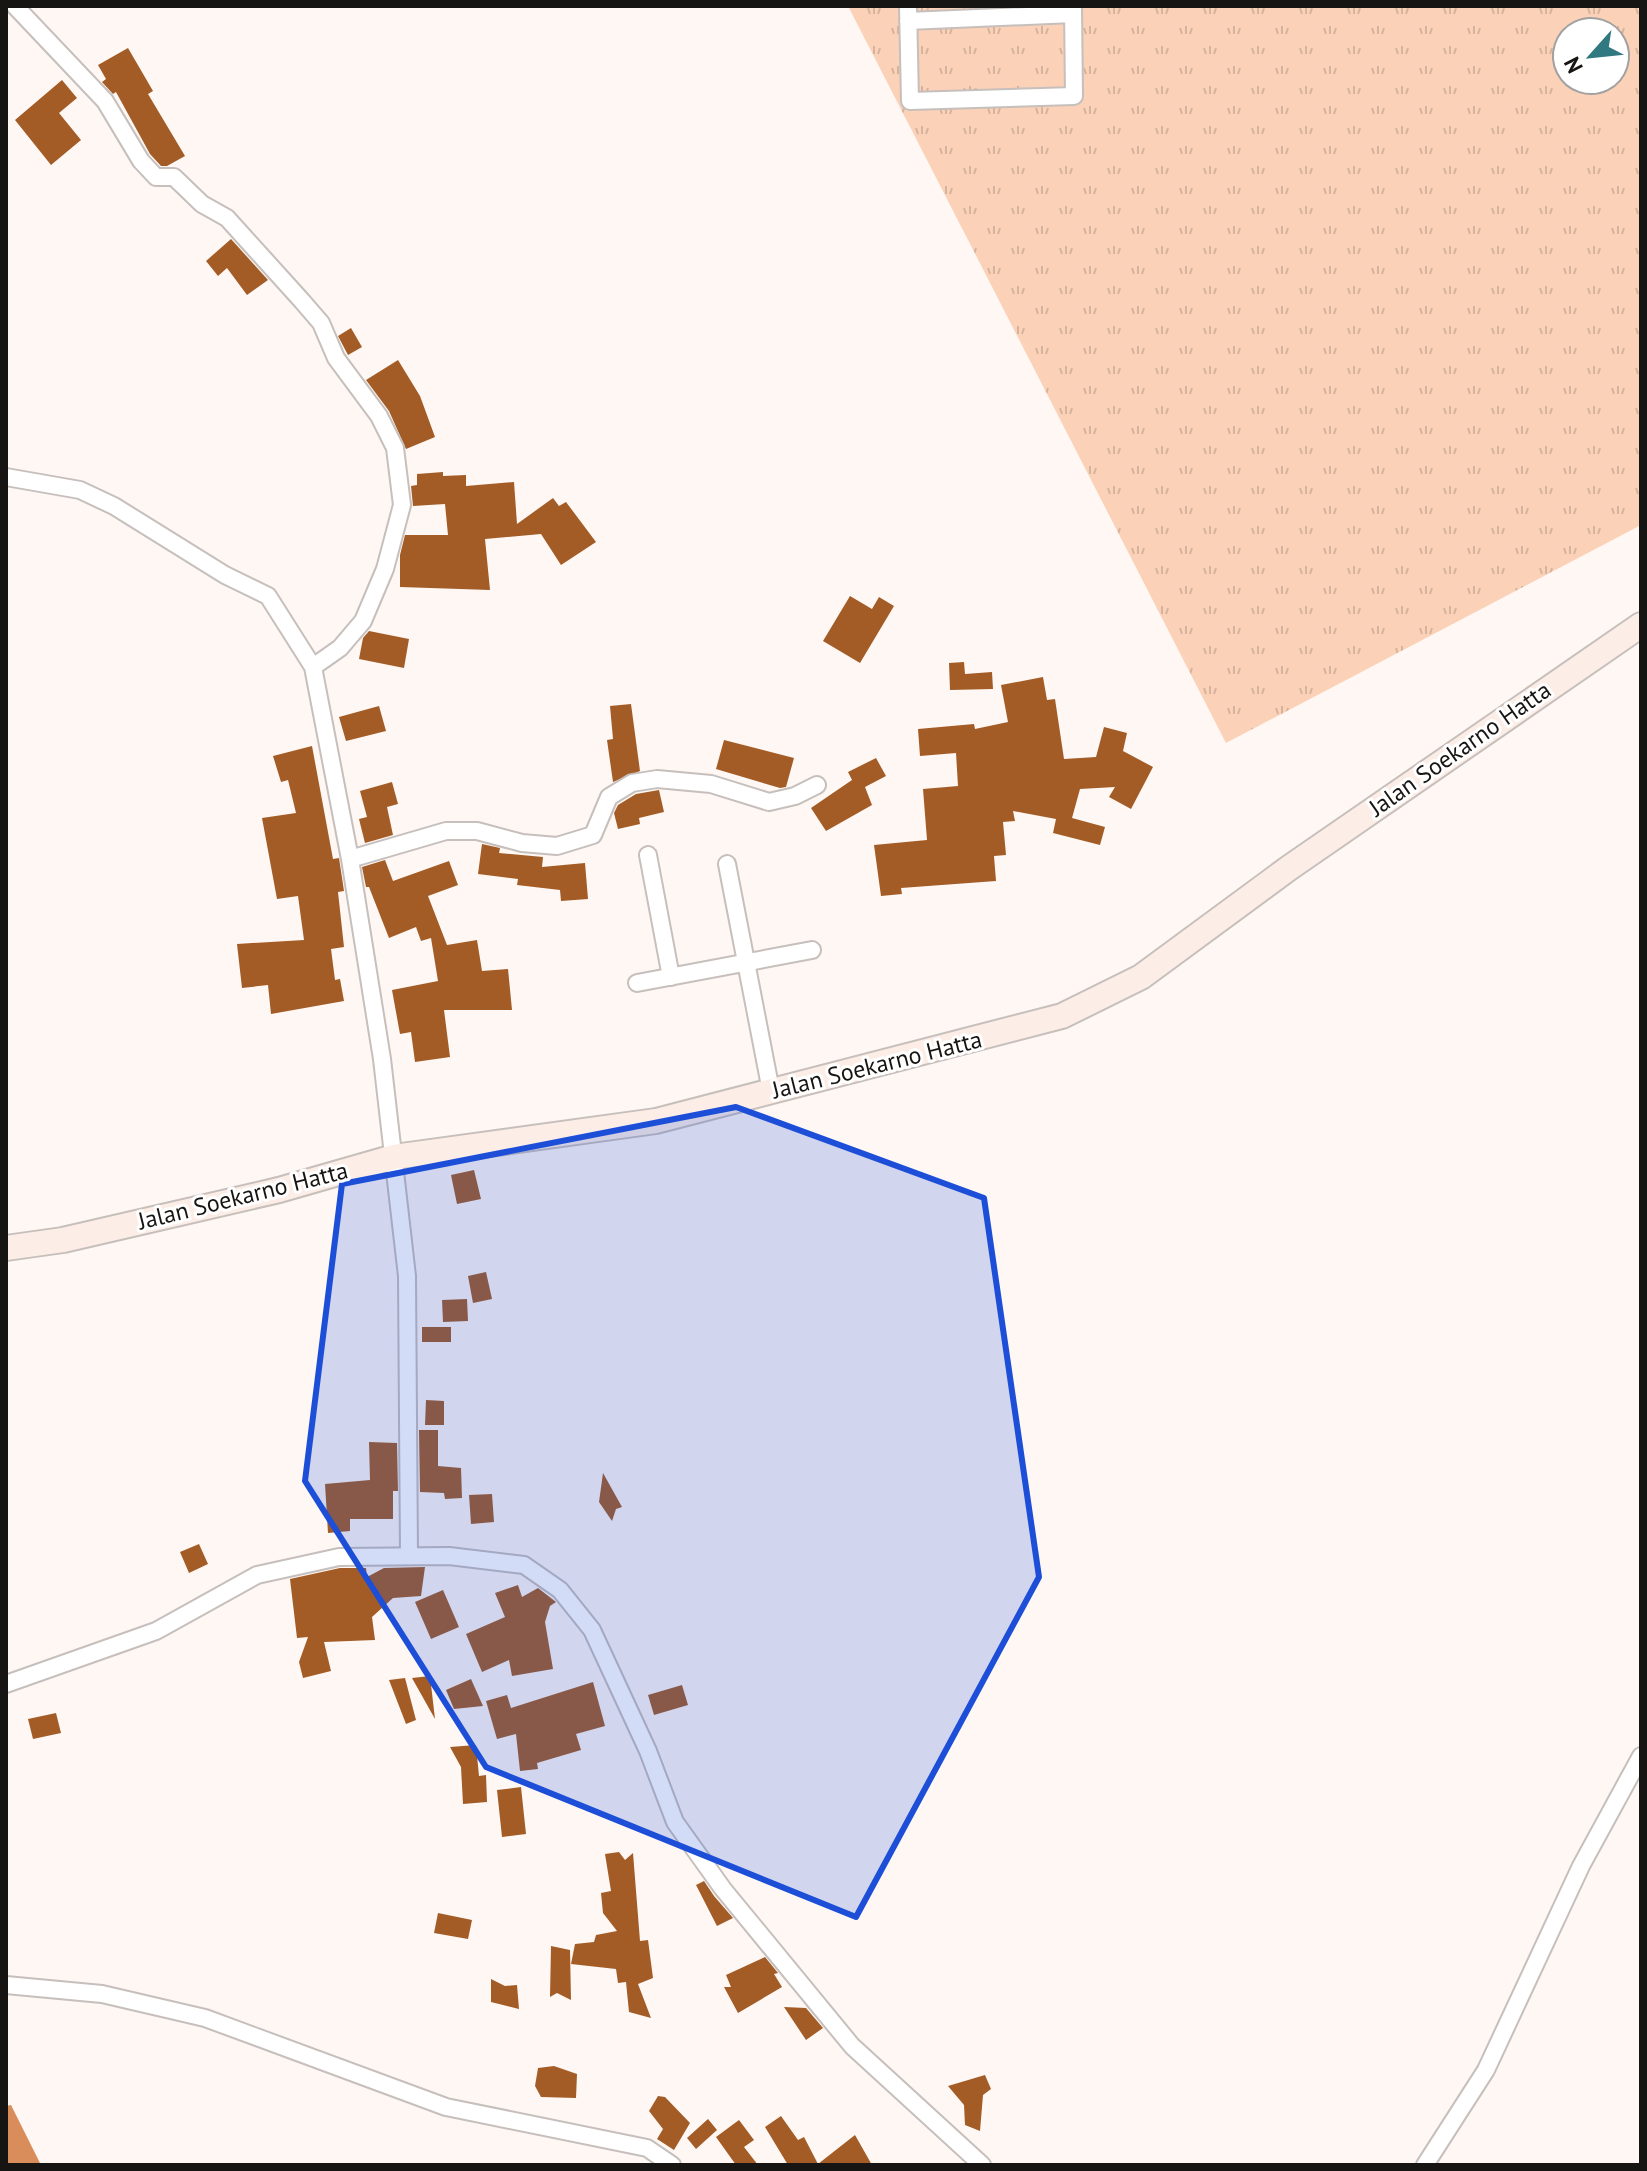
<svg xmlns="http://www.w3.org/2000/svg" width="1647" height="2171" viewBox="0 0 1647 2171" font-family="'PT Sans',sans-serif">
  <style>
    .grass { fill: url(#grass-tufts); fill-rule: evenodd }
    .water { fill: #d98d5a }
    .building { fill: #a35c26 }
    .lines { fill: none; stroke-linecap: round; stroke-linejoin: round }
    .street-casing { stroke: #c6bfbc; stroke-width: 20 }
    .secondary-casing { stroke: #c6bfbc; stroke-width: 28 }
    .street { stroke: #fff; stroke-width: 16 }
    .secondary { stroke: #fceee6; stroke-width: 24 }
    .marked { fill: #1d4ed8; fill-opacity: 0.2; stroke: #1d4ed8; stroke-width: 6; stroke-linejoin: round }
    .labels { text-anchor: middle; stroke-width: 6; stroke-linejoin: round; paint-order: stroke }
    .street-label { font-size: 24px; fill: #171513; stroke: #fff }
  </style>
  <defs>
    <pattern id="grass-tufts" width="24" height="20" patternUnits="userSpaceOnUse" patternTransform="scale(2)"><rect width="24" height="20" fill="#fbd1b7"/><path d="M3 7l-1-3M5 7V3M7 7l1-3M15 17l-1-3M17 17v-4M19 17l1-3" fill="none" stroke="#d6b39c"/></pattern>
  </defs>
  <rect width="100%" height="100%" fill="#fef7f3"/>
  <path class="grass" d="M848 6H1641V525L1226 743ZM1567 32H1615V80H1567Z"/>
  <path class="water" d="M11 2105 41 2165H6V2106Z"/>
  <path class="building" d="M128 48 153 91 148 94 185 156 167 166H161L150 154 116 92 113 94 102 82 106 79 98 65Z
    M62 80 77 98 59 113 81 140 51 165 15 120Z
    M231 239 268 280 247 295 227 268 218 276 206 261Z
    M351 328 362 347 348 355 338 336Z
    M398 360 420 396 435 437 406 449 389 411 366 380Z
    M443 472V476L466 475V486L514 482 517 524 553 498 559 506 566 502 596 542 561 565 541 534 485 539 490 590 400 587V555L405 535H448L445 504 413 506 411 486 417 485V474Z
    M850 596 872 609 879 597 894 606 860 663 823 641Z
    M369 631 409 639 404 668 359 659 363 638Z
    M964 662 965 674 992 672 993 689 950 690 949 663Z
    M1043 677 1047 700 1055 699 1064 759 1096 757 1104 727 1127 733 1123 751 1153 767 1131 809 1109 797 1115 787 1080 789 1072 818 1105 827 1100 845 1053 833 1056 819 1013 811 1015 821 1003 822 1006 855 994 856 996 881 901 888 902 894 881 896 874 845 927 840 923 789 958 786 956 753 920 756 918 729 974 724 975 729 1008 722 1001 685Z
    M631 704 640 771 613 782 607 740 613 739 610 706Z
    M379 706 386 731 346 741 339 717Z
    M724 740 794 758 786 787 780 788 716 769Z
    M312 746 333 859 339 858 344 891 338 892 344 947 331 949 335 980 340 979 344 1001 271 1014 268 985 242 988 237 944 304 940 298 896 277 899 262 818 296 813 288 780 281 782 273 756Z
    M876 758 886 776 865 787 872 805 826 831 811 808 852 780 848 772Z
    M392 782 398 804 387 807 393 835 365 843 359 819 367 817 360 791Z
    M659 790 664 812 639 818 640 824 618 829 614 813 618 805 636 794Z
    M482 844 500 848 499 853 543 857 542 867 585 863 588 899 561 901 560 890 517 885 518 879 478 874Z
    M385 860 393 881 449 861 458 885 428 896 447 945 477 940 482 971 508 969 512 1010H444L450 1057 415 1062 411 1032 400 1034 392 990 438 981 431 938 421 941 416 927 389 938 369 887H366L362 867Z
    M474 1170 481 1199 457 1204 451 1175Z
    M486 1272 492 1299 473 1303 468 1276Z
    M467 1299 468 1321 443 1322 442 1300Z
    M422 1327H451V1342H422Z
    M426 1400 444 1401V1425H425Z
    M419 1430H438V1466L461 1468 462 1498 445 1499 444 1493 420 1492Z
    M369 1442 397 1443 398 1491H393V1519H350V1531L328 1533 325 1484 370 1480Z
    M603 1473 622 1507 616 1509 612 1521 599 1502Z
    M492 1494 494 1522 471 1524 469 1495Z
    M199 1544 208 1564 189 1573 180 1552Z
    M425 1567 421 1596 393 1598 372 1617 375 1640 324 1642 331 1671 303 1678 299 1662 308 1637 297 1638 290 1579 340 1568H366L367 1577 384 1568Z
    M518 1585 522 1597 538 1588 556 1602 550 1606 545 1622 553 1669 512 1676 509 1660 482 1672 466 1634 505 1617 495 1593Z
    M443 1590 459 1627 431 1639 415 1602Z
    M430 1676 435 1719 412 1678Z
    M405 1678 416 1720 406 1724 389 1680Z
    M471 1679 483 1706 454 1709 446 1690Z
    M593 1682 605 1726 576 1734 581 1750 537 1763 538 1769 520 1771 516 1734 497 1739 486 1701 507 1695 511 1708Z
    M682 1685 688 1705 654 1715 648 1695Z
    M56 1713 61 1733 33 1739 28 1719Z
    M476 1745 479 1776 486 1775 487 1802 463 1804 461 1767 450 1747Z
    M521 1787 526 1834 502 1837 497 1790Z
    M619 1852 625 1860 633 1853 640 1941 648 1940 653 1978 638 1984 651 2018 629 2012 626 1982 618 1983 616 1969 571 1964 575 1944 594 1942 596 1935 617 1931 603 1913 601 1893 611 1891 605 1854Z
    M704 1881 714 1896 733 1918 717 1926 696 1885Z
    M438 1913 472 1920 468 1939 434 1933Z
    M551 1946 570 1950 571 2000 557 1993 550 1997Z
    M765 1957 778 1973 774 1974 782 1987 738 2013 724 1987H731L726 1975Z
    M491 1979 505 1986 517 1985 519 2009 491 2002Z
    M784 2007 806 2008 823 2028 806 2040Z
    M554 2066 577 2074 576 2098 541 2097 535 2086 538 2068Z
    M985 2075 991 2089 983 2095 980 2131 965 2125 964 2105 948 2086Z
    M658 2096 665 2097 690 2123 674 2150 657 2139 663 2129 649 2111Z
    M781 2116 798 2140 804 2137 818 2164 855 2135 872 2165H788L765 2127Z
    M708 2119 717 2130 696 2149 687 2138Z
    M739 2120 754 2140 744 2147 758 2165H736L716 2137Z"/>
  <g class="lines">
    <g class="street-casing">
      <path id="street" d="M15 6 105 101 141 161 156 177H174L202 204 227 218 302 301 321 323 336 358 379 416 395 448 402 505 385 569 363 621 340 648 313 667
        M908 6 910 101 1074 96 1073 6
        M908 21 1073 14
        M6 477 80 490 114 506 225 575 268 596 313 667 350 859 382 1059 407 1276 409 1556
        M648 855 671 977
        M350 859 446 831H477L522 843 557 846 593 835 609 797 632 783 657 779 711 784 769 802 795 796 817 785
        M727 864 771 1091
        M637 983 812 950
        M6 1684 156 1631 257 1575 339 1557 449 1556 524 1565 560 1590 592 1630 648 1751 675 1822 723 1889 852 2046 982 2165
        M6 1985 102 1994 205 2018 446 2107 647 2148 672 2165
        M1425 2165 1486 2070 1581 1866 1641 1756"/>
    </g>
    <g class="secondary-casing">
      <path id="secondary" d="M6 1248 63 1240 279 1190 394 1157 656 1121 1062 1016 1141 977 1289 868 1641 625"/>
    </g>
    <use href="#street" class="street"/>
    <use href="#secondary" class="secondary"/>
  </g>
  <path class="marked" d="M736 1107 984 1198 1039 1577 856 1917 486 1767 305 1481 342 1184Z"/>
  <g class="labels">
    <g class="street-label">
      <text transform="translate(1460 749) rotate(-35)" y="8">Jalan Soekarno Hatta</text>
      <text transform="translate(877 1065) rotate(-14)" y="8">Jalan Soekarno Hatta</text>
      <text transform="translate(243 1196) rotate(-14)" y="8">Jalan Soekarno Hatta</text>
    </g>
  </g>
  <rect width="1647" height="2171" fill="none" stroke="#171513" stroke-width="16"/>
  <g transform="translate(1591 56) rotate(243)"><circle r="38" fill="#ffffff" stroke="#a2a1a1" stroke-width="2"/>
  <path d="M0-6L14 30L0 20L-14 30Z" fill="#317981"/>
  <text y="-12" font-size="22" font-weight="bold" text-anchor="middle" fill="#171513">N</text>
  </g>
</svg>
